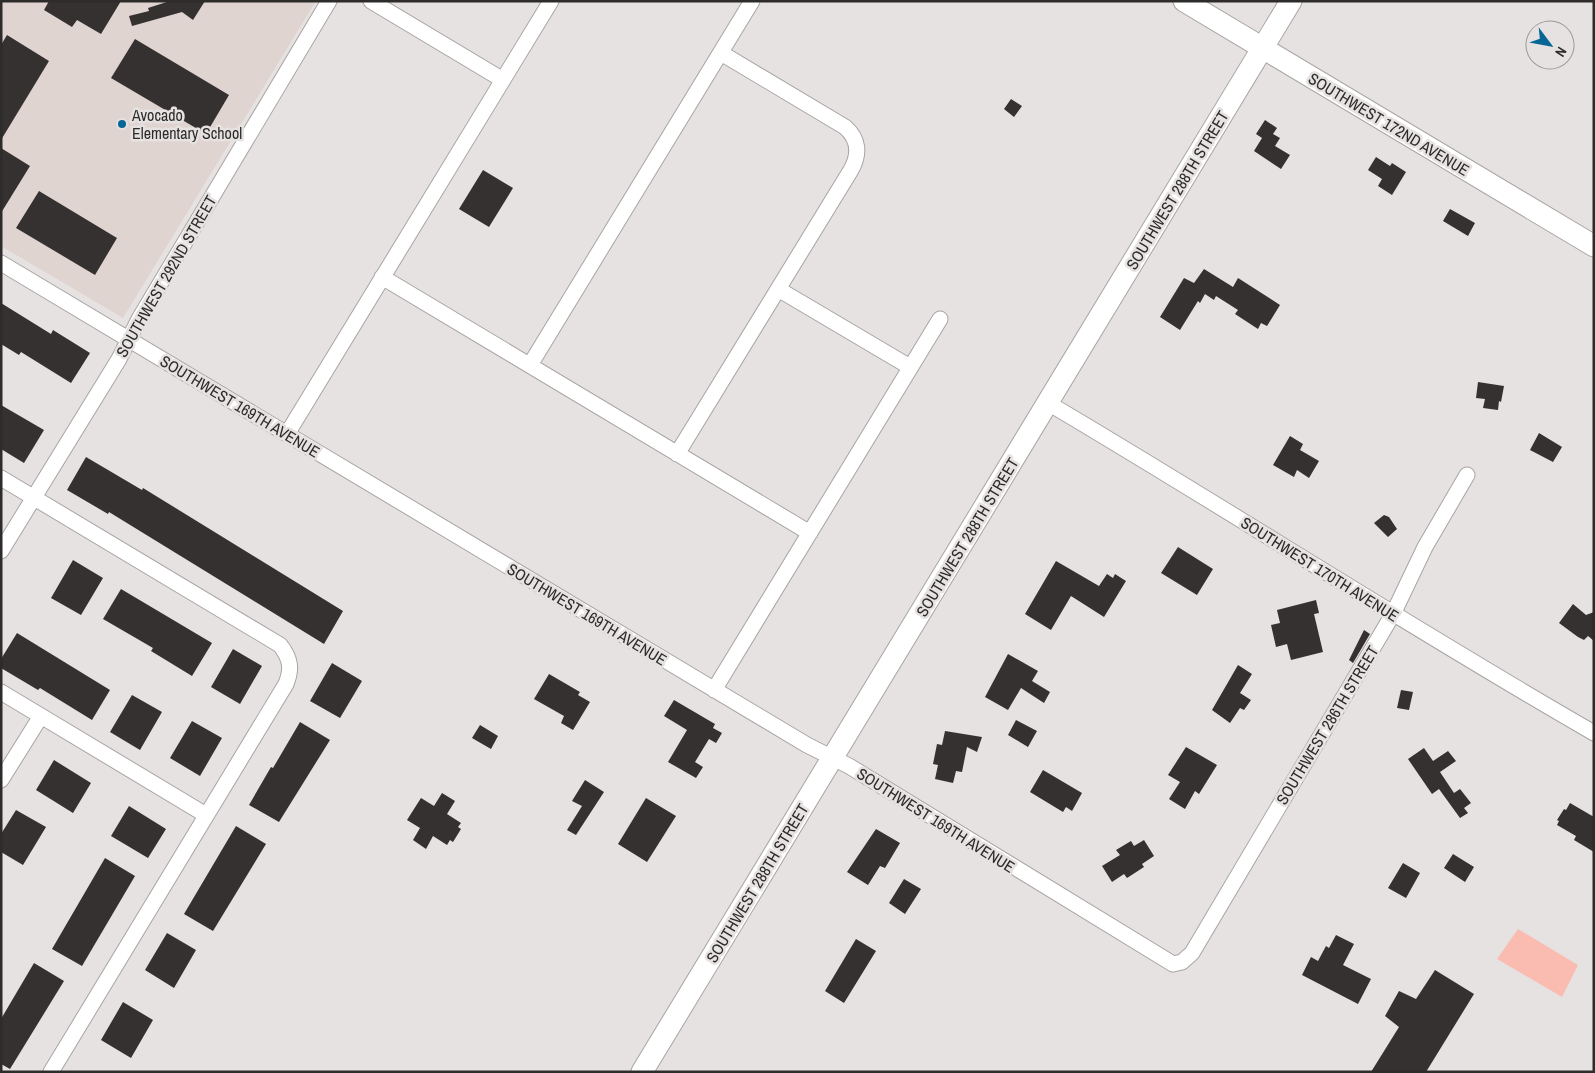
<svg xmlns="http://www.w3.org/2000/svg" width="1595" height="1073" viewBox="0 0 1595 1073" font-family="'Archivo Narrow',sans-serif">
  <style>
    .built { fill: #e0d4d1 }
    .garden { fill: #fabcb1 }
    .building { fill: #343130 }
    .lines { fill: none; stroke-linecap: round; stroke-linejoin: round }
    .street-casing { stroke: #a8a4a3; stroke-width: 17 }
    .secondary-casing { stroke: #a8a4a3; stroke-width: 23 }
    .street { stroke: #fff; stroke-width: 15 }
    .secondary { stroke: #fff; stroke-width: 21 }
    .poi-dot { fill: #076695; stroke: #e6e2e1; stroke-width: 2 }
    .labels { text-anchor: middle; stroke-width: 5; stroke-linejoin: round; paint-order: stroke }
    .poi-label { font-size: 16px; fill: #2d2c2b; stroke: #e6e2e1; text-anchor: start }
    .street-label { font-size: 16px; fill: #2d2c2b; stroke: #e6e2e1 }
  </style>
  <rect width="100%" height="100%" fill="#e6e2e1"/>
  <path class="built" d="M1 1H316L123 318 1 246Z"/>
  <path class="garden" d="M1518 929 1578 965 1562 997 1497 959Z"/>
  <path class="building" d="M49 1H121L101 34 77 20 72 27 44 10Z
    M170 1H205L193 20 182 12 132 26 129 16 149 11 148 8Z
    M7 35 49 61 1 140V45Z
    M135 39 229 95 206 134 111 78Z
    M1011 99 1022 106 1014 117 1004 109Z
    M1265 120 1277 128 1273 134 1280 138 1275 146 1290 155 1281 169 1254 151 1262 138 1256 134Z
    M1 148 30 166 1 213Z
    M1376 157 1390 166 1392 163 1406 172 1392 195 1378 186 1382 179 1368 170Z
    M483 170 513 188 489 227 459 209Z
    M39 191 117 238 95 275 16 228Z
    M1450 209 1475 223 1468 236 1443 221Z
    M1204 269 1233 287 1238 278 1280 305 1267 326 1261 323 1258 329 1235 314 1238 310 1216 296 1214 300 1205 294 1200 303 1198 301 1180 330 1160 317 1184 278 1194 283Z
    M1 303 51 334 53 330 90 353 71 383 21 352 19 355 1 344Z
    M1478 382 1504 386 1501 402 1499 401 1498 410 1483 408 1485 399 1476 398Z
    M1 405 44 430 24 463 1 449Z
    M1539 433 1562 447 1553 462 1530 450Z
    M1290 436 1303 444 1300 450 1319 461 1309 478 1297 470 1294 477 1273 465Z
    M86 457 142 490 143 488 343 611 324 644 109 512 108 514 67 490Z
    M1384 515 1389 517 1397 529 1388 537 1374 523Z
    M1178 547 1213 569 1197 595 1161 573Z
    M73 560 103 578 81 615 51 598Z
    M1056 561 1099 586 1107 574 1113 578 1115 574 1126 581 1104 617 1071 596 1051 630 1025 614Z
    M121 589 212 643 192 676 151 651 153 648 103 619Z
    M1316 600 1319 613 1314 614 1323 652 1291 660 1287 644 1276 647 1271 625 1280 623 1277 610Z
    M1573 604 1586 615 1594 612V641L1588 636 1584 640 1578 637 1559 623Z
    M1364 630 1370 634 1353 663 1349 660Z
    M17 633 110 690 92 720 40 688 38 690 1 668V659Z
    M233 649 262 666 240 704 211 687Z
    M1008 654 1038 671 1032 681 1050 692 1044 703 1021 688 1008 710 985 697Z
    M332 663 362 681 340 718 310 701Z
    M1238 665 1252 674 1240 693 1251 700 1244 710 1240 708 1230 723 1212 710Z
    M549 674 580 692 578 695 590 702 573 730 561 723 564 716 534 699Z
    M1401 690 1413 692 1409 710 1397 708Z
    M132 695 162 712 140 750 110 732Z
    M674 700 715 724 713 728 722 733 716 743 709 739 695 762 703 767 696 778 668 762 687 730 664 716Z
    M1016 720 1037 731 1028 747 1008 735Z
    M192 721 222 738 200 776 170 758Z
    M300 722 330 740 279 822 249 805 271 767 273 768Z
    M480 725 498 736 491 749 472 738Z
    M945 731 982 737 977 752 967 747 962 772 956 771 953 783 935 779 938 765 933 764 937 744 942 745Z
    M1186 747 1217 765 1199 794 1195 791 1185 809 1169 799 1180 782 1168 775Z
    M1424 748 1433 761 1448 751 1456 761 1440 772 1454 793 1460 789 1471 803 1464 808 1468 813 1460 818 1439 789 1432 794 1408 759Z
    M54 760 91 783 73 813 36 790Z
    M1043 770 1082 793 1072 811 1066 807 1063 812 1030 792Z
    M585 780 604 792 576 835 567 830 582 806 572 801Z
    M442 793 455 801 447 814 461 823 458 827 461 829 453 842 450 840 447 845 433 836 426 849 413 840 420 828 407 820 421 798 434 806Z
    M646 798 676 816 647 862 618 844Z
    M1570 803 1594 817V852L1574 840 1576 836 1557 825 1559 821 1557 820 1564 809 1566 810Z
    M129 806 166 829 148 858 111 836Z
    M16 810 46 827 23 865 1 852V834Z
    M236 826 266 844 213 931 184 914Z
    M876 829 900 843 885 868 880 866 868 885 847 872Z
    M1144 840 1154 856 1142 864 1144 867 1127 878 1124 874 1112 882 1102 866 1120 855 1116 850 1131 841 1134 846Z
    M1453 854 1474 867 1465 882 1444 868Z
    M105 858 135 876 82 966 52 949Z
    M1403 863 1420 873 1406 898 1388 888Z
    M904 879 921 889 905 914 889 903Z
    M167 933 196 950 174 988 145 970Z
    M1336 935 1354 944 1343 965 1371 979 1358 1004 1302 975 1311 957 1318 961 1326 946 1329 948Z
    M856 939 876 951 844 1003 825 991Z
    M34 963 64 981 10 1069 1 1064V1019Z
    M1435 970 1474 994 1426 1072H1371L1399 1027 1385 1016 1399 991 1416 999Z
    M123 1002 153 1020 131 1058 101 1040Z"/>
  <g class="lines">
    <g class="street-casing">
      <path id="street" d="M371 1 503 80
        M1 263 807 745 849 766 1173 964 1182 962 1192 953 1393 614 1425 547 1467 475
        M382 277 810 533
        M778 289 910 367
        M530 365 752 1
        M1048 403C1231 511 1409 627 1594 733
        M287 434 551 1
        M677 454 851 170C860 154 859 139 845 127L721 53
        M1 478 280 645C291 659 292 669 286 684L51 1072
        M1 551 119 359 139 319 329 1
        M714 690 940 319
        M1 692 41 716
        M1 780 41 716 206 815"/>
    </g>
    <g class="secondary-casing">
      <path id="secondary" d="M1184 1 1594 246
        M642 1072 1291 1"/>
    </g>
    <use href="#street" class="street"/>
    <use href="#secondary" class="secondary"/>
  </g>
  <circle class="poi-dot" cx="122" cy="124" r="5"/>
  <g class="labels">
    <g class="poi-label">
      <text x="132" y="121">Avocado<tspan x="132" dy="18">Elementary School</tspan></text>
    </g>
    <g class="street-label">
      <text transform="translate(1389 124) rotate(31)" y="6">SOUTHWEST 172ND AVENUE</text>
      <text transform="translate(1177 190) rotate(-59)" y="6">SOUTHWEST 288TH STREET</text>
      <text transform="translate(166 276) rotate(-60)" y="6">SOUTHWEST 292ND STREET</text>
      <text transform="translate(240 406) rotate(31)" y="6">SOUTHWEST 169TH AVENUE</text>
      <text transform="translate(967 537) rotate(-59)" y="6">SOUTHWEST 288TH STREET</text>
      <text transform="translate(1320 569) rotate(32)" y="6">SOUTHWEST 170TH AVENUE</text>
      <text transform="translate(587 614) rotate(31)" y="6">SOUTHWEST 169TH AVENUE</text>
      <text transform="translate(1327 725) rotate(-59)" y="6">SOUTHWEST 286TH STREET</text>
      <text transform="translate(936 820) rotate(32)" y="6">SOUTHWEST 169TH AVENUE</text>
      <text transform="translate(757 883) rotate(-59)" y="6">SOUTHWEST 288TH STREET</text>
    </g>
  </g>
  <rect width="1595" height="1073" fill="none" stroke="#2d2c2b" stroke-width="5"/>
  <g transform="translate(1550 45) rotate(122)"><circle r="24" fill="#e6e2e1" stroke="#9c9998"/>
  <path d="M0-4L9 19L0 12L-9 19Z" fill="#076695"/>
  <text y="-8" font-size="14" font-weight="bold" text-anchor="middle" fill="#2d2c2b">N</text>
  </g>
</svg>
